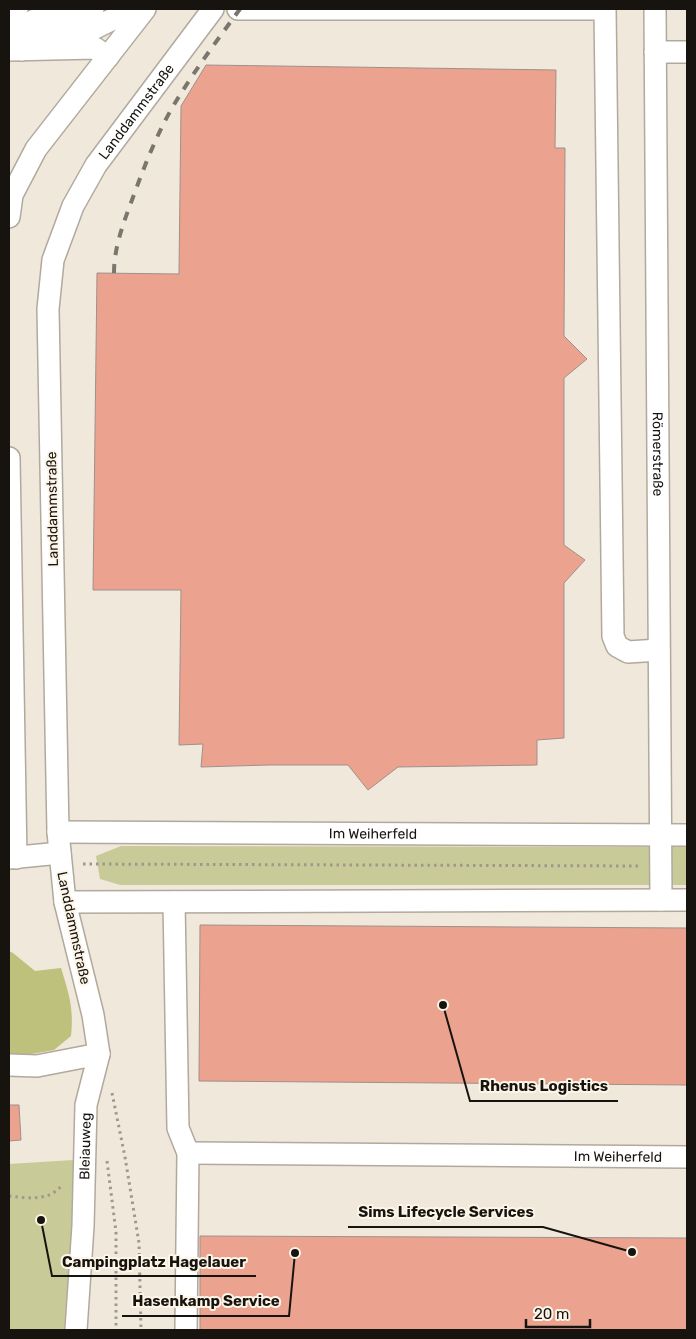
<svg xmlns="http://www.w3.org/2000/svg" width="696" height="1339" viewBox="0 0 696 1339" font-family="Rubik,sans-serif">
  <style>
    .green { fill: #c8cb98 }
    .forest { fill: #bec17b }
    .building { fill: #eba28e; stroke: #9f908c }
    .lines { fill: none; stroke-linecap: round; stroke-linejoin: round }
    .minor-casing { stroke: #b1a99d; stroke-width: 24 }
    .path { stroke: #9e988e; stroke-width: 3; stroke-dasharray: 2.5 4; stroke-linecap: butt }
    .minor { stroke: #fff; stroke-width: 21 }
    .rail { stroke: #7a756d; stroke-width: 4; stroke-dasharray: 9 9; stroke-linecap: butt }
    .labels { text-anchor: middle; stroke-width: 4; stroke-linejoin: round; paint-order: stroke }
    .street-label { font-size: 14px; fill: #171410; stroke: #fdf5e8 }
    .leader { fill: none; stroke: #171410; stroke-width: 2 }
    .callout-dot { fill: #171410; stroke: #fdf5e8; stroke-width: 2 }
    .callout-label { font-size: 15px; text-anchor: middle; font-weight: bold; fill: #171410; stroke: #fdf5e8; stroke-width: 4; stroke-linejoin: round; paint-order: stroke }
  </style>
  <rect width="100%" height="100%" fill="#f0e8db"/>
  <path class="green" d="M121 846 687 847V885H120L100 879 96 856Z
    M73 1160V1276L68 1330H9V1164Z"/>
  <path class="forest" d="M9 951 13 953 35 971 61 968C69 994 74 1008 71 1036L54 1050 9 1058Z"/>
  <path class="building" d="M206 65 556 70 555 148H565L564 336 587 359 564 378V545L585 560 564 583V738L537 740V765L398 767 368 790 348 765H268L201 767 203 744 179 745 181 590H93L97 273 179 274 181 106Z
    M200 925 687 928V1085L199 1081Z
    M9 1105H19L21 1140 9 1141Z
    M200 1236 687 1238V1330H200Z"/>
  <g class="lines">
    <g class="minor-casing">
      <g id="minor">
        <path d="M238 9H605L613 636 617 646 628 652 659 650"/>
        <path id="s1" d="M655 9 661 900"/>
        <path d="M9 13 17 9"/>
        <path d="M9 33 57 9"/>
        <path d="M59 46 133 9"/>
        <path d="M9 50 95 48 108 57"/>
        <path d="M22 50 23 43 93 9"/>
        <path d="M655 52H687"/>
        <path d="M9 217 12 195 36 149 145 9"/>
        <path d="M9 458 16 858"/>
        <path id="s2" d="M58 832 687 835"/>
        <path d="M9 858 60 853"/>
        <path d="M65 902 687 900"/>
        <path d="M174 902 178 1128 188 1153 186 1330"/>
        <path d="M9 1065 37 1066 99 1054"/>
        <path id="s3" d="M188 1153 687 1157"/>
        <path id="s4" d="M76 1330 83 1226 86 1105 99 1054 93 1015 65 902 58 832 48 309 53 260 73 206 96 165 213 9"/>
      </g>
    </g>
    <path class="path" d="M83 864 642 866
      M112 1093 125 1157 139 1243 141 1330
      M107 1161 116 1232V1330
      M9 1196C27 1198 49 1202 62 1185"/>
    <use href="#minor" class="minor"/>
    <path class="rail" d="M114 273C114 248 123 224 132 200 144 167 157 133 175 103 195 70 218 39 240 9"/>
  </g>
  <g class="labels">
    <g class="street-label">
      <text dy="5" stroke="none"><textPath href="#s4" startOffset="1248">Landdammstraße</textPath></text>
      <text dy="5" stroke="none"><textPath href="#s1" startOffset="445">Römerstraße</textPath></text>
      <text transform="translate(52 509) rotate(-91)" y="5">Landdammstraße</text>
      <text dy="5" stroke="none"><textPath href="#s2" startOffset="315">Im Weiherfeld</textPath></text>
      <text transform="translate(74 928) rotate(78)" y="5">Landdammstraße</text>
      <text dy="5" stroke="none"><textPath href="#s4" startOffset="184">Bleiauweg</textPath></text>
      <text dy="5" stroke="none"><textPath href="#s3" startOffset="430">Im Weiherfeld</textPath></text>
    </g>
  </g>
  <path class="leader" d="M443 1005L470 1101H618M632 1252L543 1227H348M41 1220L52 1276H256M295 1253L289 1316H122"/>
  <g class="callout-dot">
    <circle cx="443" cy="1005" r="5"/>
    <circle cx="632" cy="1252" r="5"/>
    <circle cx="41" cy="1220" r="5"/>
    <circle cx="295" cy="1253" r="5"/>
  </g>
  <g class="callout-label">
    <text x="544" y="1091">Rhenus Logistics</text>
    <text x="446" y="1217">Sims Lifecycle Services</text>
    <text x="154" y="1267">Campingplatz Hagelauer</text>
    <text x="206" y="1306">Hasenkamp Service</text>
  </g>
  <rect width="696" height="1339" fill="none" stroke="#171410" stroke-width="20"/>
  <path d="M526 1319v8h64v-8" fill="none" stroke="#171410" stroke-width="2.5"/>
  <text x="534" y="1319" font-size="15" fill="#171410" stroke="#fdf5e8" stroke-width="4" paint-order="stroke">20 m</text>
</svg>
